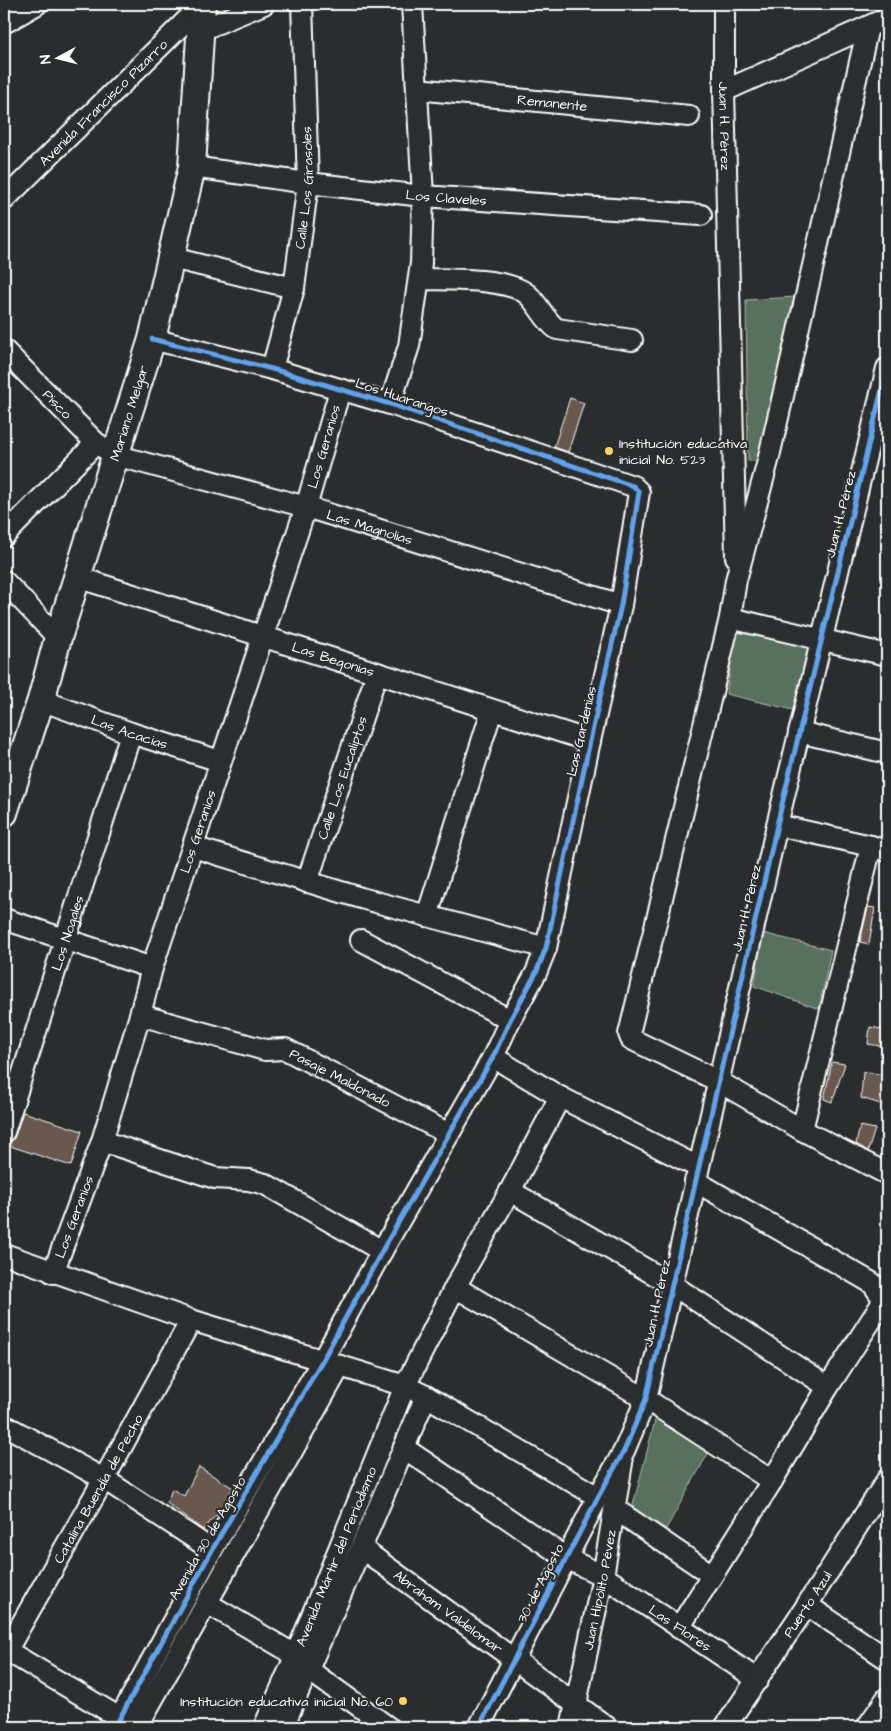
<svg xmlns="http://www.w3.org/2000/svg" width="891" height="1731" viewBox="0 0 891 1731" font-family="'Architects Daughter',sans-serif">
  <style>
    .green { fill: #58715f; stroke: #acb8af }
    .building { fill: #67594e; stroke: #fff }
    .lines { fill: none; stroke-linecap: round; stroke-linejoin: round }
    .minor-casing { stroke: #fff; stroke-width: 24 }
    .major-casing { stroke: #fff; stroke-width: 30 }
    .minor { stroke: #2a2d2e; stroke-width: 20 }
    .major { stroke: #2a2d2e; stroke-width: 26 }
    .cycleway-casing { stroke: #2a2d2e; stroke-width: 8 }
    .cycleway { stroke: #60a3ed; stroke-width: 5 }
    .poi-dot { fill: #ffd166; stroke: #2a2d2e; stroke-width: 2 }
    .labels { text-anchor: middle; stroke-width: 4.5; stroke-linejoin: round; paint-order: stroke }
    .street-label { font-size: 14px; fill: #fff; stroke: #2a2d2e }
    .poi-label { font-size: 14px; fill: #fff; stroke: #2a2d2e; text-anchor: start }
  </style>
  <rect width="100%" height="100%" fill="#2a2d2e"/>
  <filter id="ink" filterUnits="userSpaceOnUse"><feTurbulence type="fractalNoise" baseFrequency=".02" numOctaves="2"/><feDisplacementMap in="SourceGraphic" scale="10" xChannelSelector="R" yChannelSelector="G"/><feConvolveMatrix kernelMatrix="1 2 1 2 8 2 1 2 1" color-interpolation-filters="sRGB"/></filter>
  <g filter="url(#ink)">
    <path class="green" d="M796 297 761 461H748L746 300Z
      M736 632 808 647 793 710 726 694Z
      M763 933 831 950 819 1009 754 986Z
      M657 1413 711 1448 666 1529 632 1509Z"/>
    <path class="building" d="M570 398 584 403 568 452 554 447Z
      M868 907 875 908 869 944 860 942Z
      M870 1027 887 1030V1047L868 1044Z
      M832 1062 845 1064 832 1102 824 1099Z
      M863 1072 887 1075V1106L861 1098Z
      M23 1112 82 1131 71 1166 4 1144 12 1141 15 1136Z
      M860 1126 875 1129 868 1151 856 1144Z
      M199 1467 233 1488 218 1516 216 1515 203 1530 167 1503 172 1489 184 1496Z"/>
    <g class="lines">
      <g class="minor-casing">
        <g id="minor">
          <path id="s1" d="M724 4V91L736 557"/>
          <path d="M4 23 37 4"/>
          <path d="M868 27 768 461 736 580 730 618 629 1034 631 1039 718 1081 802 1130 887 1174"/>
          <path d="M201 30 264 4"/>
          <path id="s2" d="M417 89 689 116"/>
          <path d="M724 91 887 18"/>
          <path id="s3" d="M192 167 308 183 423 196 701 215"/>
          <path id="s4" d="M4 200 202 5"/>
          <path d="M172 258 294 288"/>
          <path d="M420 279C447 280 505 277 527 294 539 304 544 320 557 329L632 340"/>
          <path id="s5" d="M4 350 96 443 115 455 306 507 621 605"/>
          <path id="s6" d="M272 369 294 288 308 183 302 4"/>
          <path d="M390 404 409 346 421 263 423 196 412 4"/>
          <path d="M4 536 96 443"/>
          <path id="s7" d="M77 577 590 741"/>
          <path d="M4 581 58 638"/>
          <path d="M730 618 887 655"/>
          <path id="s8" d="M41 700 131 733 220 761"/>
          <path d="M799 732 887 753"/>
          <path d="M777 825 871 846 887 851"/>
          <path d="M193 847 361 898 546 948"/>
          <path id="s9" d="M307 882 377 673"/>
          <path d="M427 916 492 710"/>
          <path d="M4 919 152 968"/>
          <path d="M361 940 510 1020"/>
          <path id="s10" d="M140 1015 265 1050 285 1049 449 1134"/>
          <path d="M493 1057 560 1097 698 1167"/>
          <path d="M802 1130 871 846"/>
          <path id="s11" d="M4 1132 131 733"/>
          <path d="M102 1141 215 1178 249 1180 265 1184 382 1251"/>
          <path d="M510 1191 671 1284 828 1387"/>
          <path d="M4 1254 191 1320 405 1386 426 1396 598 1497"/>
          <path id="s12" d="M53 1273 102 1141 140 1015 152 968 306 507 340 390"/>
          <path d="M455 1287 646 1399 772 1481"/>
          <path d="M4 1425 104 1479 212 1550"/>
          <path id="s13" d="M404 1448 566 1558 603 1576 758 1680"/>
          <path d="M615 1509 712 1575"/>
          <path id="s14" d="M361 1548 607 1727"/>
          <path d="M207 1603 285 1649 317 1676 388 1727"/>
          <path d="M807 1605 887 1659"/>
          <path d="M679 1628 772 1481 828 1387 881 1305 882 1297 872 1283 695 1181"/>
          <path d="M4 1649 130 1724"/>
          <path id="s15" d="M4 1655 104 1479 191 1320"/>
          <path d="M115 1727 212 1550 322 1361 382 1251 493 1057 510 1020 536 973 546 948 590 741 621 605 639 492 633 486 390 404 272 369 152 339"/>
          <path d="M137 1727 340 1366"/>
          <path id="s16" d="M264 1727 295 1657 405 1386 455 1287 510 1191 560 1097"/>
          <path d="M283 1727 361 1548 426 1396"/>
          <path d="M479 1727 598 1497 624 1451 646 1399 777 825 887 368"/>
          <path id="s17" d="M571 1727 603 1576 622 1463"/>
          <path id="s18" d="M725 1727 807 1605 887 1480"/>
          <path d="M867 1727 887 1698"/>
        </g>
      </g>
      <g class="major-casing">
        <g id="major">
          <path id="s19" d="M4 813 41 700 58 638 152 339 192 167 202 4"/>
        </g>
      </g>
      <use href="#minor" class="minor"/>
      <use href="#major" class="major"/>
      <g class="cycleway-casing">
        <path id="cycleway" d="M115 1727 212 1550 322 1361 382 1251 493 1057 510 1020 536 973 546 948 590 741 621 605 639 492 633 486 390 404 272 369 152 339
          M479 1727 598 1497 624 1451 646 1399 777 825 887 368"/>
      </g>
      <use href="#cycleway" class="cycleway"/>
    </g>
  </g>
  <g class="poi-dot">
    <circle cx="609" cy="451" r="5"/>
    <circle cx="403" cy="1701" r="5"/>
  </g>
  <g class="labels">
    <g class="street-label">
      <text dy="5" stroke="none"><textPath href="#s2" startOffset="136">Remanente</textPath></text>
      <text dy="5" stroke="none"><textPath href="#s4" startOffset="139">Avenida Francisco Pizarro</textPath></text>
      <text dy="5" stroke="none"><textPath href="#s1" startOffset="122">Juan H. Pérez</textPath></text>
      <text dy="5" stroke="none"><textPath href="#s6" startOffset="185">Calle Los Girasoles</textPath></text>
      <text dy="5" stroke="none"><textPath href="#s3" startOffset="256">Los Claveles</textPath></text>
      <text transform="translate(402 397) rotate(18)" y="5">Los Huarangos</text>
      <text dy="5" stroke="none"><textPath href="#s5" startOffset="76">Pisco</textPath></text>
      <text dy="5" stroke="none"><textPath href="#s19" startOffset="419">Mariano Melgar</textPath></text>
      <text dy="5" stroke="none"><textPath href="#s12" startOffset="870">Los Geranios</textPath></text>
      <text transform="translate(840 514) rotate(-76)" y="5">Juan H. Pérez</text>
      <text dy="5" stroke="none"><textPath href="#s5" startOffset="418">Las Magnolias</textPath></text>
      <text dy="5" stroke="none"><textPath href="#s7" startOffset="269">Las Begonias</textPath></text>
      <text transform="translate(581 731) rotate(-77)" y="5">Las Gardenias</text>
      <text dy="5" stroke="none"><textPath href="#s8" startOffset="94">Las Acacias</textPath></text>
      <text dy="5" stroke="none"><textPath href="#s9" startOffset="110">Calle Los Eucaliptos</textPath></text>
      <text dy="5" stroke="none"><textPath href="#s12" startOffset="465">Los Geranios</textPath></text>
      <text transform="translate(746 908) rotate(-77)" y="5">Juan H. Pérez</text>
      <text dy="5" stroke="none"><textPath href="#s11" startOffset="209">Los Nogales</textPath></text>
      <text dy="5" stroke="none"><textPath href="#s10" startOffset="212">Pasaje Maldonado</textPath></text>
      <text dy="5" stroke="none"><textPath href="#s12" startOffset="60">Los Geranios</textPath></text>
      <text transform="translate(656 1303) rotate(-78)" y="5">Juan H. Pérez</text>
      <text dy="5" stroke="none"><textPath href="#s15" startOffset="191">Catalina Buendía de Pecho</textPath></text>
      <text transform="translate(207 1538) rotate(-60)" y="5">Avenida 30 de Agosto</text>
      <text dy="5" stroke="none"><textPath href="#s16" startOffset="185">Avenida Mártir del Periodismo</textPath></text>
      <text transform="translate(540 1583) rotate(-63)" y="5">30 de Agosto</text>
      <text dy="5" stroke="none"><textPath href="#s17" startOffset="140">Juan Hipólito Pévez</textPath></text>
      <text dy="5" stroke="none"><textPath href="#s18" startOffset="148">Puerto Azul</textPath></text>
      <text dy="5" stroke="none"><textPath href="#s14" startOffset="108">Abraham Valdelomar</textPath></text>
      <text dy="5" stroke="none"><textPath href="#s13" startOffset="330">Las Flores</textPath></text>
    </g>
    <g class="poi-label">
      <text x="619" y="448">Institución educativa<tspan x="619" dy="16">inicial No. 523</tspan></text>
      <text x="393" y="1706" text-anchor="end">Institución educativa inicial No. 60</text>
    </g>
  </g>
  <rect width="891" height="1731" fill="none" stroke="#2a2d2e" stroke-width="20"/>
  <rect x="10" y="10" width="871" height="1711" fill="none" stroke="#fff" stroke-width="2" filter="url(#ink)"/>
  <g transform="translate(58 58) rotate(263)" stroke="#2a2d2e" stroke-width="4" paint-order="stroke">
  <path d="M0-4L9 19L0 12L-9 19Z" fill="#ffffff"/>
  <text y="-8" font-size="14" font-weight="bold" text-anchor="middle" fill="#ffffff">N</text>
  </g>
</svg>
